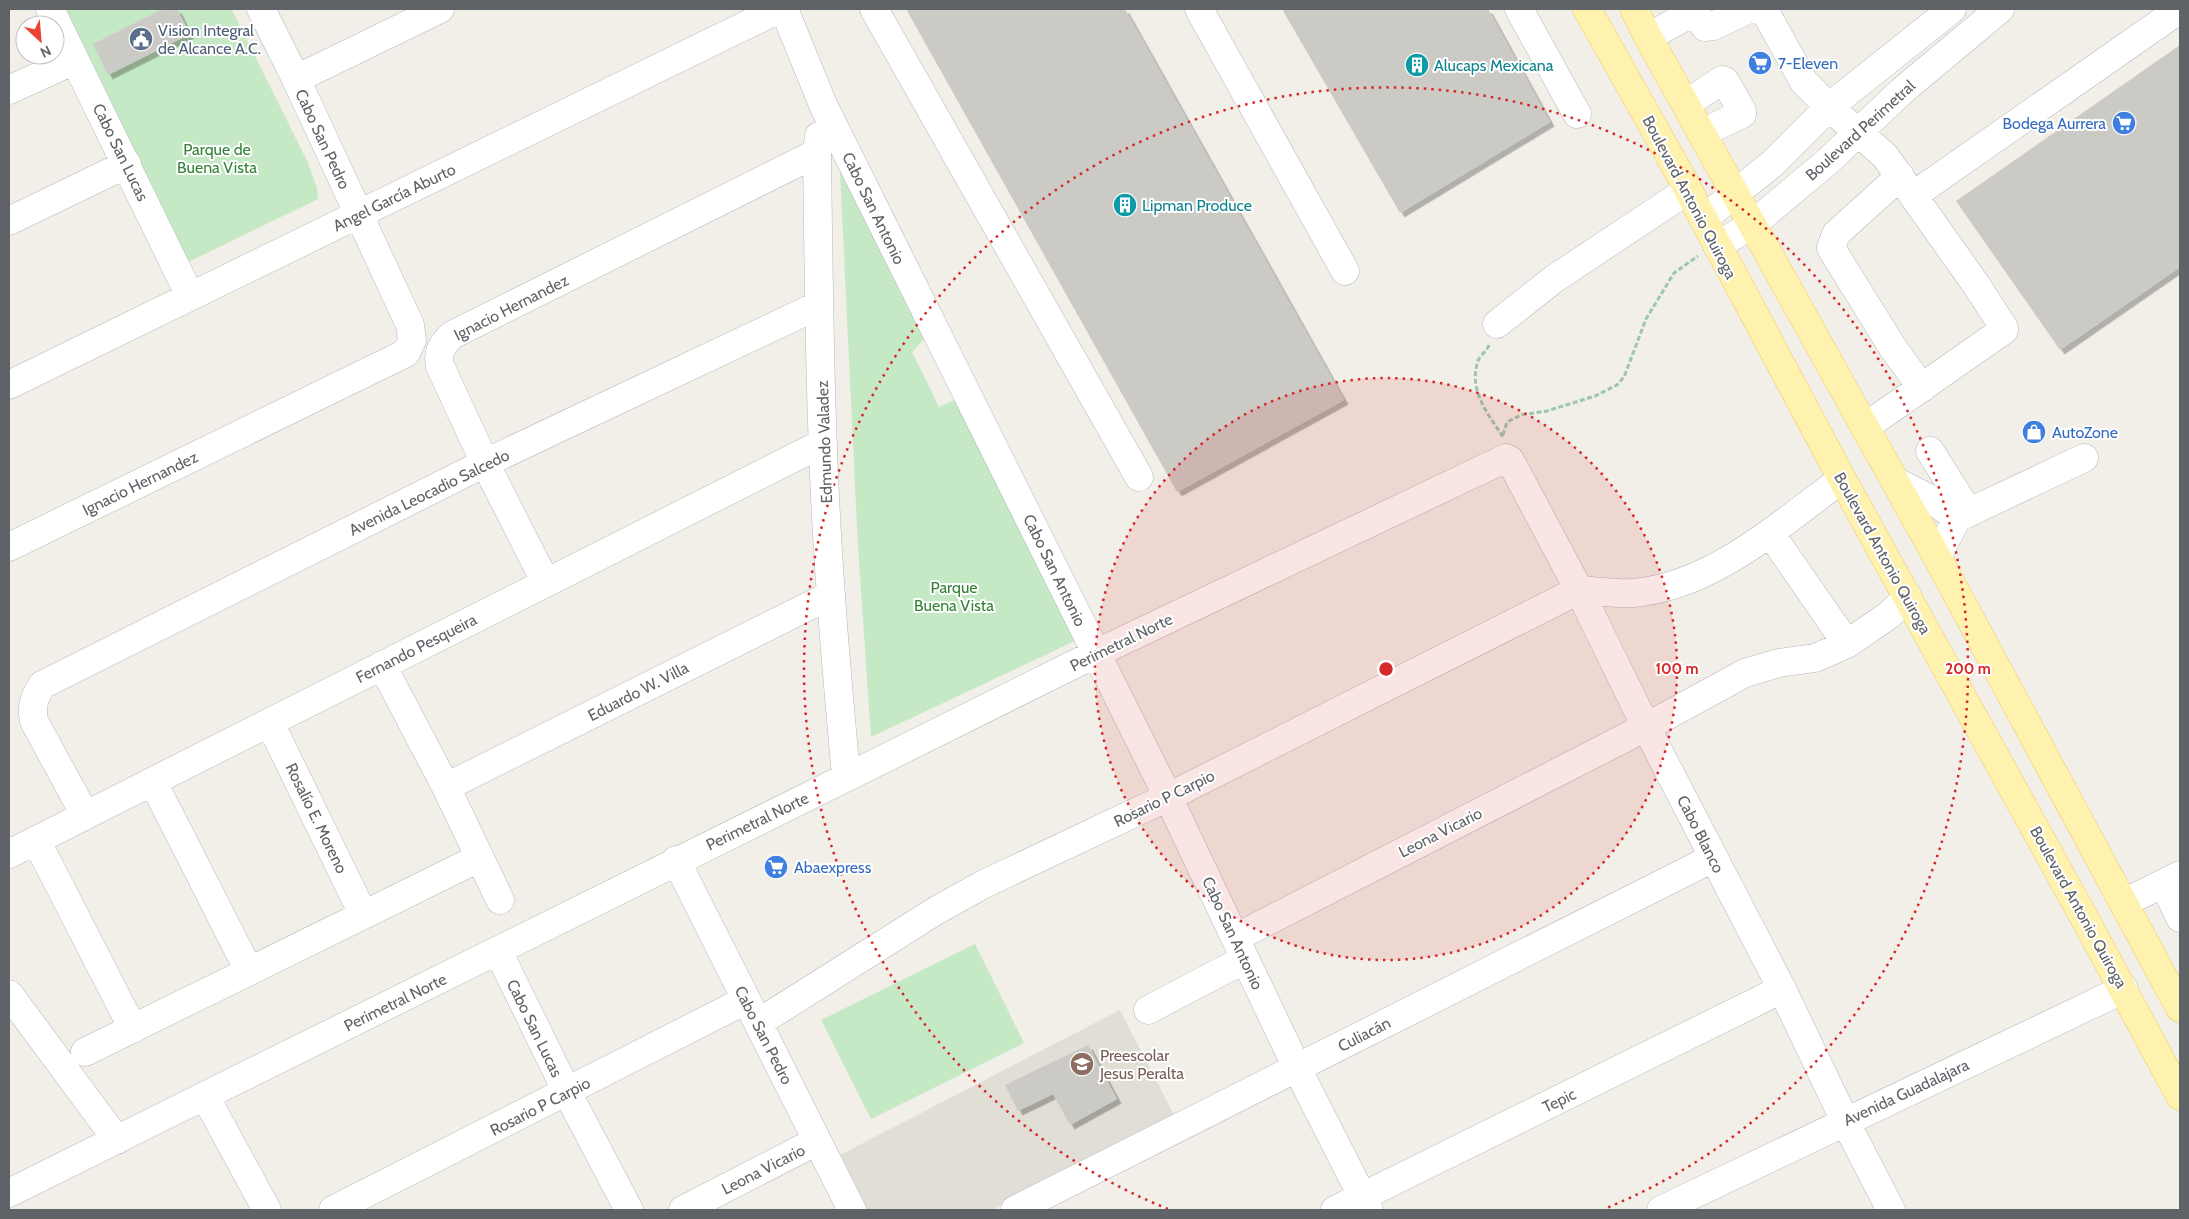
<svg xmlns="http://www.w3.org/2000/svg" width="2189" height="1219" viewBox="0 0 2189 1219" font-family="Cabin,sans-serif">
  <style>
    .education { fill: #e1ded6 }
    .green { fill: #c5e8c5 }
    .building { fill: #cccac5; filter: url(#shadow) }
    .lines { fill: none; stroke-linecap: round; stroke-linejoin: round }
    .minor-casing { stroke: #b5b8bc; stroke-width: 29 }
    .major-casing { stroke: #f2c960; stroke-width: 29 }
    .path { stroke: #9cc7a9; stroke-width: 3; stroke-dasharray: 5 2.5; stroke-linecap: butt }
    .minor { stroke: #fff; stroke-width: 28 }
    .major { stroke: #fff2af; stroke-width: 28 }
    .ring { fill: none; stroke: #d62828; stroke-width: 2.5; stroke-dasharray: 2.5 5 }
    .labels { text-anchor: middle; stroke-width: 4; stroke-linejoin: round; paint-order: stroke }
    .service-label { font-size: 16px; fill: #4e5e75; stroke: #fff; text-anchor: start }
    .shop-label { font-size: 16px; fill: #366cbe; stroke: #fff; text-anchor: start }
    .culture-label { font-size: 16px; fill: #0d838f; stroke: #fff; text-anchor: start }
    .street-label { font-size: 16px; fill: #5f6368; stroke: #fff }
    .park-label { font-size: 16px; fill: #348238; stroke: #fff }
    .education-label { font-size: 16px; fill: #785e54; stroke: #fff; text-anchor: start }
    .centre { fill: #d62828; stroke: #fff; stroke-width: 2.5 }
    .ring-label { font-size: 15px; text-anchor: middle; font-weight: bold; fill: #d62828; stroke: #fff; stroke-width: 4; stroke-linejoin: round; paint-order: stroke }
  </style>
  <defs>
    <filter id="shadow"><feDropShadow dx="4.5" dy="4.5" stdDeviation="0" flood-color="#0004"/></filter>
  </defs>
  <rect width="100%" height="100%" fill="#f1efe8"/>
  <path class="education" d="M1120 1010 1175 1117 992 1210H866L838 1156Z"/>
  <path class="green" d="M57 9H233L232 10 308 163 317 188 318 199 180 266Z
    M840 172 929 334 912 352 939 407 959 398 1077 640 871 737 858 547Z
    M975 944 1024 1043 871 1119 821 1020Z"/>
  <path class="building" d="M163 9H177L190 34 108 75 93 44Z
    M906 9H1125L1344 400 1177 492Z
    M1282 9H1488L1550 122 1400 213Z
    M2180 45V267L2060 350 1956 201Z
    M1088 1045 1117 1099 1070 1125 1053 1094 1018 1111 1005 1085Z"/>
  <g class="lines">
    <g class="minor-casing">
      <path id="minor" d="M50 9 190 296
        M784 9 824 107 1168 797 1297 1068 1369 1210
        M874 9 1139 477
        M1199 9 1345 271
        M1519 9 1577 114
        M1759 9 1767 15 1804 82 1829 107 1885 156 1977 286 2004 328V330L1865 427
        M1648 37 1694 12 1705 27 1713 26 1749 9
        M296 79 440 9
        M9 90 75 60
        M1686 104 1722 80 1725 81 1742 111V114L1702 133
        M819 136 817 153C819 300 820 449 831 596 835 657 841 717 846 777
        M1900 176 1836 234 1831 248 1893 348 1922 388
        M1914 195 2180 9
        M1703 219 1772 164 1829 107 1952 9
        M9 221 127 164
        M1717 246 1753 224 1827 162 1903 90 2000 9
        M1497 324 1554 279 1688 190
        M9 385 779 9
        M1930 451 1969 513
        M1895 481 1932 500 1957 518
        M1770 533 1847 644
        M9 547 406 353 412 340 410 325 296 79 261 9
        M1937 557 1957 518 2084 458
        M546 583 485 463 440 366C437 352 442 345 452 335L817 153
        M382 665 446 787 500 900
        M270 723 363 914
        M153 782 249 971
        M446 787 831 595
        M85 815 34 721C31 706 34 698 42 685L485 463 819 305
        M36 840 133 1029
        M9 854 823 443
        M676 860 852 1210
        M2164 883 2180 918
        M2124 903 2180 875
        M1235 938 1646 727 1745 673 1779 663 1815 658 1847 644 1889 615 1908 597
        M498 951 567 1092 629 1210
        M9 994 117 1140
        M1148 1010 1245 959
        M758 1023 937 910 984 884 1168 797 1579 590C1596 591 1617 594 1633 593 1712 587 1780 524 1842 479
        M85 1052 479 858
        M205 1096 267 1210
        M9 1193 1095 654 1506 458 1510 460 1579 590 1646 727 1782 989 1845 1121 1891 1210
        M333 1210 746 1000
        M683 1210 817 1141
        M1015 1210 1713 858
        M1335 1210 1782 989
        M1661 1210 2124 989"/>
    </g>
    <g class="major-casing">
      <path id="major" d="M1587 9 1678 171 1842 479 2086 921 2180 1096
        M1634 9 1648 37 1937 557 2180 1008"/>
    </g>
    <path class="path" d="M1489 345C1487 351 1480 355 1478 361 1468 390 1488 414 1503 437
      M1503 435 1507 422 1521 415 1547 411 1595 396 1617 385 1624 377 1646 319 1674 273 1698 256"/>
    <use href="#minor" class="minor"/>
    <use href="#major" class="major"/>
  </g>
  <circle cx="1386" cy="669" r="291" fill="#d62828" fill-opacity=".12"/>
  <g class="ring">
    <circle cx="1386" cy="669" r="291"/>
    <path d="M1168 1209A582 582 0 1 1 1604 1209"/>
  </g>
  <defs>
    <g id="civic-disc" transform="scale(1.25)"><circle r="9.5" fill="#5c6f8a" stroke="#fff"/><path d="M-.6-6.5H3V-4.5H.6V-3L4-1V1h2V6H-6V1h2V-1L-.6-3ZM-1.2 2.5V6h2.4V2.5Z" fill="#fff"/></g>
    <g id="supermarket-disc" transform="scale(1.25)"><circle r="9.5" fill="#3f7fe0" stroke="#fff"/><path d="M-6-5.5h2.5l.6 2H6L4.5 2H-2.5L-4.4-4H-6ZM-1.5 3.2a1.3 1.3 0 1 0 .1 0ZM3 3.2a1.3 1.3 0 1 0 .1 0Z" fill="#fff"/></g>
    <g id="building-disc" transform="scale(1.25)"><circle r="9.5" fill="#0f9aa8" stroke="#fff"/><path d="M-4-6H4V6H1V3H-1V6H-4ZM-2.5-4.3h1.7v1.8h-1.7ZM.8-4.3h1.7v1.8H.8ZM-2.5-1h1.7V.8h-1.7ZM.8-1h1.7V.8H.8Z" fill="#fff"/></g>
    <g id="shop-disc" transform="scale(1.25)"><circle r="9.5" fill="#3f7fe0" stroke="#fff"/><path d="M-5-2.5h2.3a2.7 3.5 0 0 1 5.4 0H5L5.5 6h-11ZM-1.5-2.5h3a1.5 2.3 0 0 0-3 0Z" fill="#fff"/></g>
    <g id="school-disc" transform="scale(1.25)"><circle r="9.5" fill="#8d6e63" stroke="#fff"/><path d="M0-5L7-2L0 1L-7-2ZM-4 1L0 2.5L4 1V4Q0 6-4 4Z" fill="#fff"/></g>
  </defs>
  <g fill-rule="evenodd">
    <use href="#civic-disc" x="141" y="39"/>
    <use href="#supermarket-disc" x="1760" y="63"/>
    <use href="#building-disc" x="1417" y="65"/>
    <use href="#supermarket-disc" x="2124" y="123"/>
    <use href="#building-disc" x="1125" y="205"/>
    <use href="#shop-disc" x="2034" y="432"/>
    <use href="#supermarket-disc" x="776" y="867"/>
    <use href="#school-disc" x="1082" y="1064"/>
  </g>
  <g class="labels">
    <g class="service-label">
      <text x="158" y="36">Vision Integral<tspan x="158" dy="18">de Alcance A.C.</tspan></text>
    </g>
    <g class="shop-label">
      <text x="1778" y="69">7-Eleven</text>
      <text x="2106" y="129" text-anchor="end">Bodega Aurrera</text>
      <text x="2052" y="438">AutoZone</text>
      <text x="794" y="873">Abaexpress</text>
    </g>
    <g class="culture-label">
      <text x="1434" y="71">Alucaps Mexicana</text>
      <text x="1142" y="211">Lipman Produce</text>
    </g>
    <g class="street-label">
      <text transform="translate(1860 130) rotate(-42)" y="6">Boulevard Perimetral</text>
      <text transform="translate(323 139) rotate(65)" y="6">Cabo San Pedro</text>
      <text transform="translate(121 152) rotate(64)" y="6">Cabo San Lucas</text>
      <text transform="translate(394 197) rotate(-26)" y="6">Angel García Aburto</text>
      <text transform="translate(1690 197) rotate(62)" y="6">Boulevard Antonio Quiroga</text>
      <text transform="translate(874 208) rotate(64)" y="6">Cabo San Antonio</text>
      <text transform="translate(511 307) rotate(-27)" y="6">Ignacio Hernandez</text>
      <text transform="translate(824 442) rotate(-92)" y="6">Edmundo Valadez</text>
      <text transform="translate(140 483) rotate(-26)" y="6">Ignacio Hernandez</text>
      <text transform="translate(429 492) rotate(-26)" y="6">Avenida Leocadio Salcedo</text>
      <text transform="translate(1883 553) rotate(61)" y="6">Boulevard Antonio Quiroga</text>
      <text transform="translate(1055 570) rotate(64)" y="6">Cabo San Antonio</text>
      <text transform="translate(1121 642) rotate(-26)" y="6">Perimetral Norte</text>
      <text transform="translate(416 648) rotate(-27)" y="6">Fernando Pesqueira</text>
      <text transform="translate(638 691) rotate(-27)" y="6">Eduardo W. Villa</text>
      <text transform="translate(1164 798) rotate(-26)" y="6">Rosario P Carpio</text>
      <text transform="translate(317 818) rotate(64)" y="6">Rosalío E. Moreno</text>
      <text transform="translate(757 821) rotate(-26)" y="6">Perimetral Norte</text>
      <text transform="translate(1440 832) rotate(-27)" y="6">Leona Vicario</text>
      <text transform="translate(1701 834) rotate(63)" y="6">Cabo Blanco</text>
      <text transform="translate(2079 907) rotate(61)" y="6">Boulevard Antonio Quiroga</text>
      <text transform="translate(1233 933) rotate(65)" y="6">Cabo San Antonio</text>
      <text transform="translate(395 1002) rotate(-26)" y="6">Perimetral Norte</text>
      <text transform="translate(535 1028) rotate(64)" y="6">Cabo San Lucas</text>
      <text transform="translate(1364 1034) rotate(-27)" y="6">Culiacán</text>
      <text transform="translate(764 1035) rotate(63)" y="6">Cabo San Pedro</text>
      <text transform="translate(1906 1092) rotate(-25)" y="6">Avenida Guadalajara</text>
      <text transform="translate(1559 1100) rotate(-26)" y="6">Tepic</text>
      <text transform="translate(540 1106) rotate(-27)" y="6">Rosario P Carpio</text>
      <text transform="translate(763 1169) rotate(-27)" y="6">Leona Vicario</text>
    </g>
    <g class="park-label">
      <text x="217" y="155">Parque de<tspan x="217" dy="18">Buena Vista</tspan></text>
      <text x="954" y="593">Parque<tspan x="954" dy="18">Buena Vista</tspan></text>
    </g>
    <g class="education-label">
      <text x="1100" y="1061">Preescolar<tspan x="1100" dy="18">Jesus Peralta</tspan></text>
    </g>
  </g>
  <circle cx="1386" cy="669" r="8" class="centre"/>
  <g class="ring-label">
    <text x="1677" y="674">100 m</text>
    <text x="1968" y="674">200 m</text>
  </g>
  <rect width="2189" height="1219" fill="none" stroke="#5f6368" stroke-width="20"/>
  <g transform="translate(40 40) rotate(154)"><circle r="24" fill="#ffffff" stroke="#bfc1c3"/>
  <path d="M0-4L9 19L0 12L-9 19Z" fill="#ea4335"/>
  <text y="-8" font-size="14" font-weight="bold" text-anchor="middle" fill="#5f6368">N</text>
  </g>
</svg>
